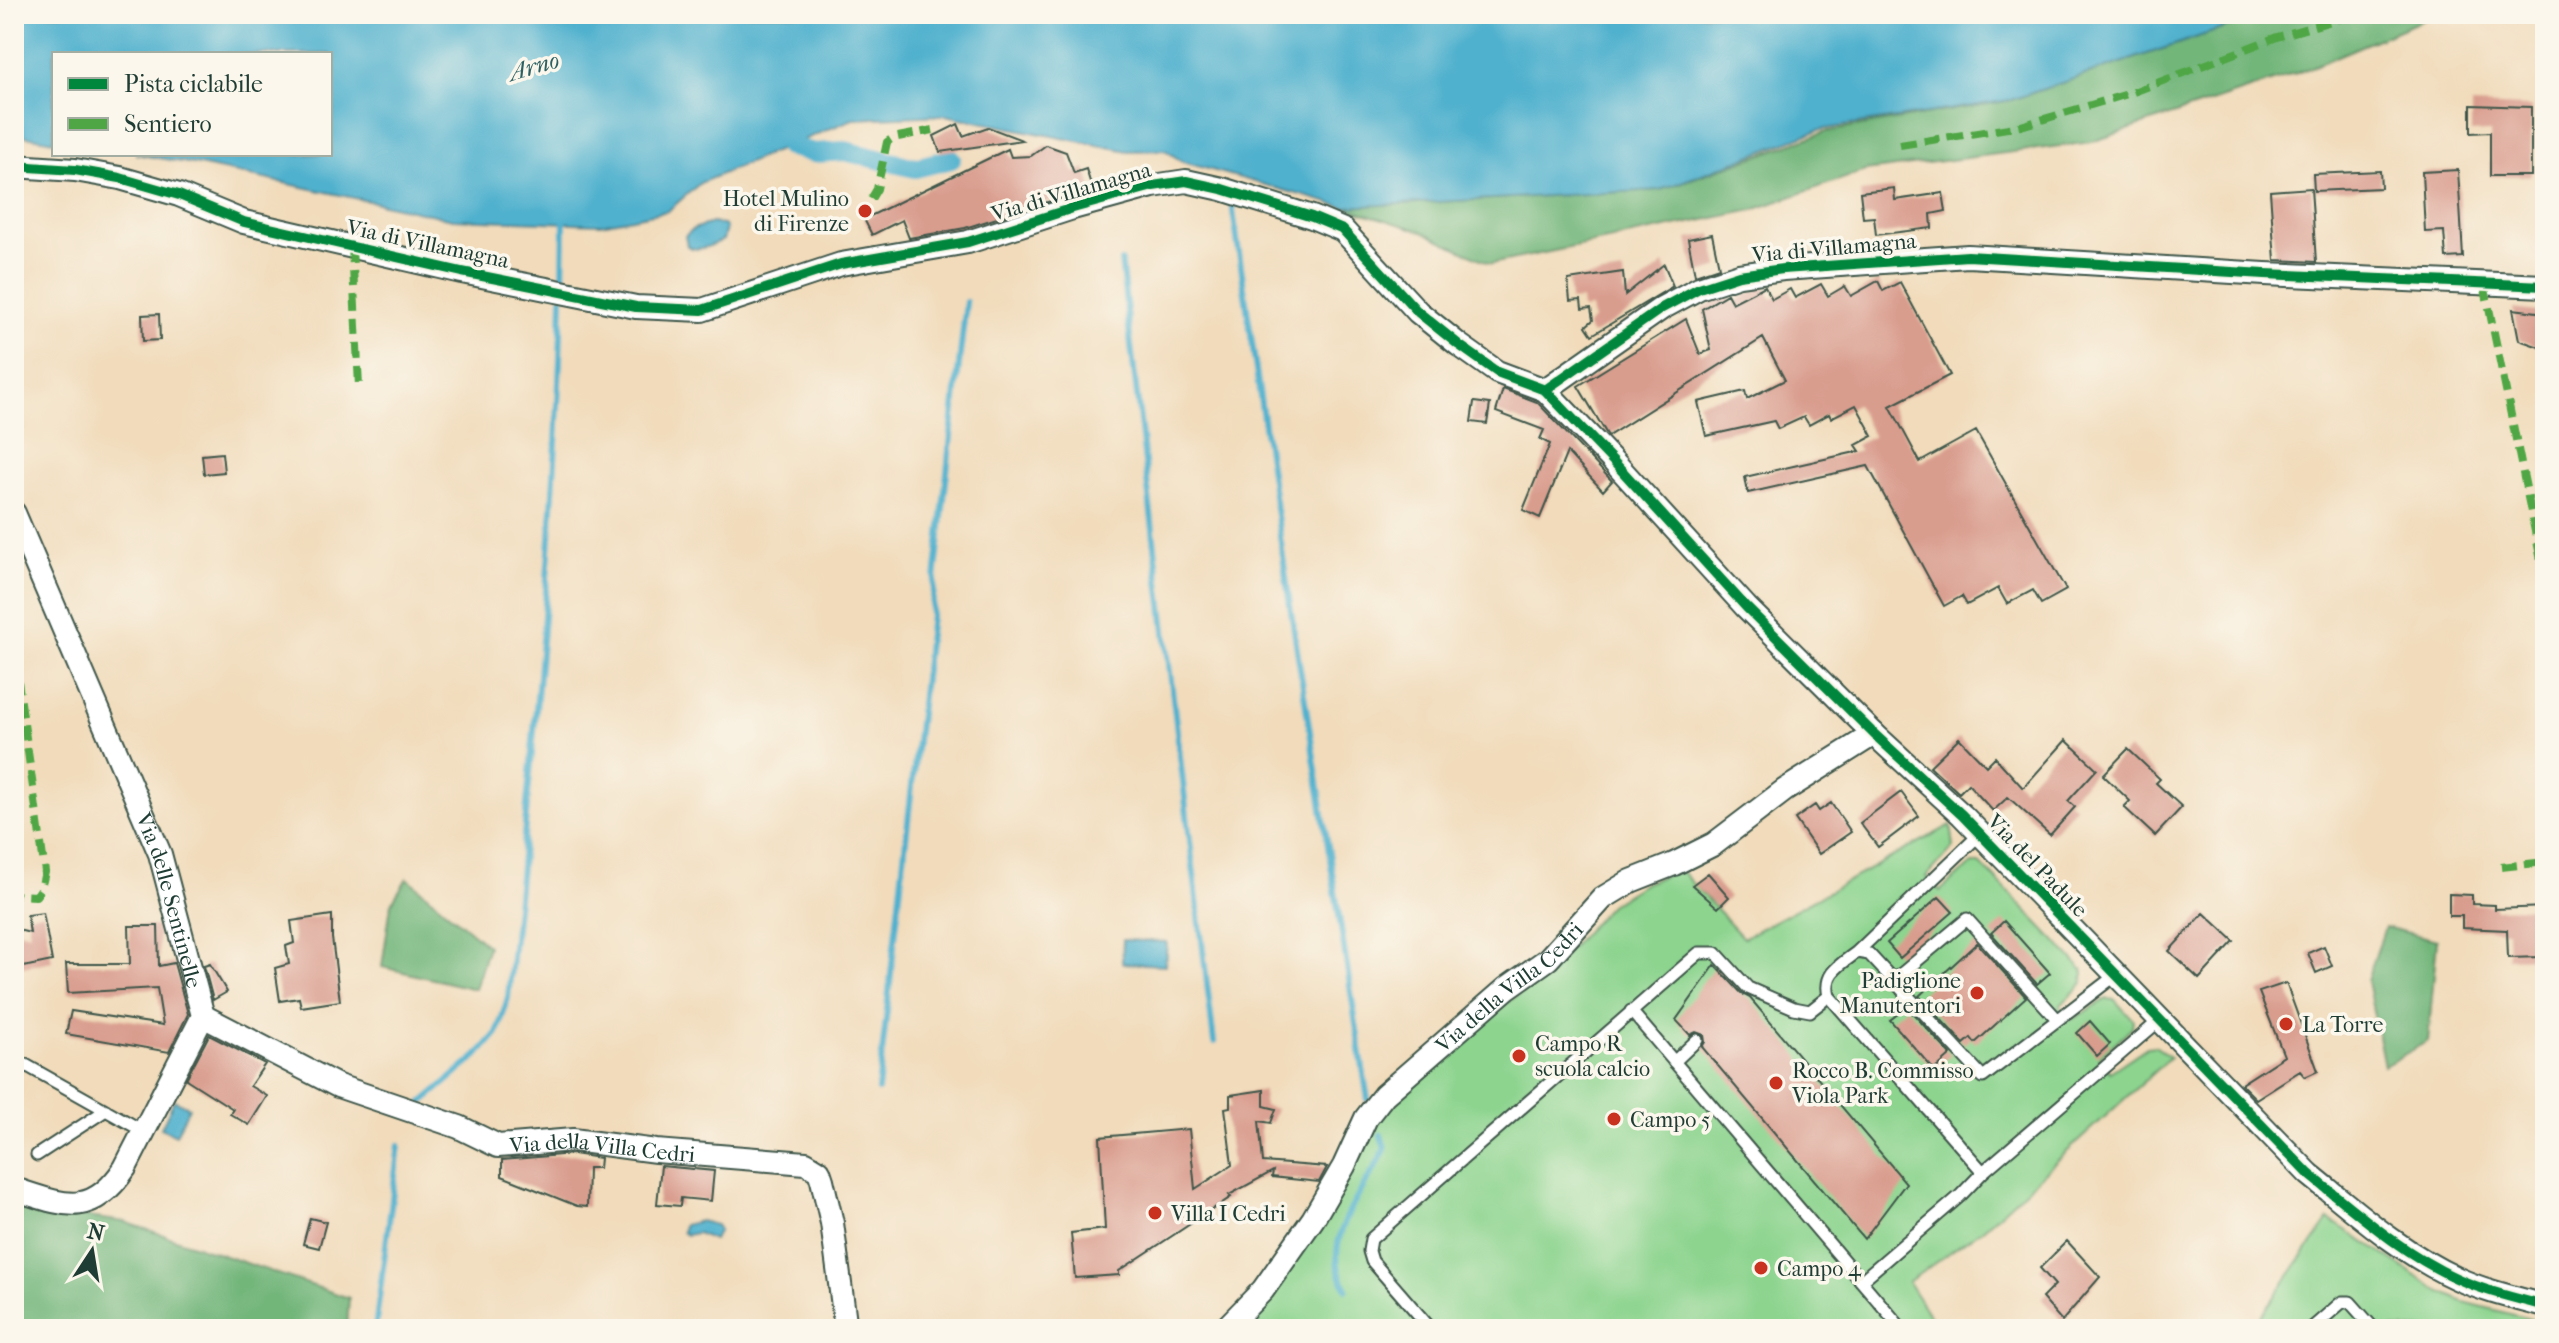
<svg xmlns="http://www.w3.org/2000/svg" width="2559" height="1343" viewBox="0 0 2559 1343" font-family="'IM FELL French Canon',serif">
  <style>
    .green { fill: #8dd48f; stroke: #568862; stroke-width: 2 }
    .forest { fill: #72b67a; stroke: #487a57; stroke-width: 2 }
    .water { fill: #4fb1ce; stroke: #377781; stroke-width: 2 }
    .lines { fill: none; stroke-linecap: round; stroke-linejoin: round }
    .stream { stroke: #4fb1ce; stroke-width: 6 }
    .canal { stroke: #4fb1ce; stroke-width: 20 }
    .building { fill: #d99d8e }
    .lane-casing { stroke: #3e5548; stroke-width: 15 }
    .street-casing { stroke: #3e5548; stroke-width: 26 }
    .lane { stroke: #fff; stroke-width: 11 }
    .street { stroke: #fff; stroke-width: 22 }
    .quiet { stroke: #4fa644; stroke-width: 8; stroke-dasharray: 16 8; stroke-linecap: butt }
    .cycleway-casing { stroke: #fbf7ec; stroke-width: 15 }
    .cycleway { stroke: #00873e; stroke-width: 10 }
    .poi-dot { fill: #c8321e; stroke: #fbf7ec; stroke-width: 3 }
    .labels { text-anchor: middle; stroke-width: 7; stroke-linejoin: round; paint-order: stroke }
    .street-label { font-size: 22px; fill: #1f3d34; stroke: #fbf7ec }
    .poi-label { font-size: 22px; fill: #1f3d34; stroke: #fbf7ec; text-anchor: start }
    .water-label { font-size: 24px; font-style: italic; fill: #2d6062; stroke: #fbf7ec }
  </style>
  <rect width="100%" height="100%" fill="#fbf7ec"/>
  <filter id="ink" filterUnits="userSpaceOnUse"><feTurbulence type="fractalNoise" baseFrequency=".0125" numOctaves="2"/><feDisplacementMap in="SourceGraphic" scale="16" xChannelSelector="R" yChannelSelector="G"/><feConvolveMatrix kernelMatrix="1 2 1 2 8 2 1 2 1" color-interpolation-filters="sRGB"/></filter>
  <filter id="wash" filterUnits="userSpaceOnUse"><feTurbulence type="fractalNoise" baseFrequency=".006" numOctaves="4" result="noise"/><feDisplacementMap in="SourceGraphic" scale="32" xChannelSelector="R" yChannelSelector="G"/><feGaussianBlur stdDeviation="1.8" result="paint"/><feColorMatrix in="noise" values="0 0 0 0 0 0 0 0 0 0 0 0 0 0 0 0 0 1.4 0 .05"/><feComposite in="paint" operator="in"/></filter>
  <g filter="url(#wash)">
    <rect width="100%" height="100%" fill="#f1dbbb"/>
    <path class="green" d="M1951 825 1954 847 1926 877 1940 891 1972 864H1980L1991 874 2084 971 2083 983 2060 1006 2071 1020 2107 999 2115 1000 2133 1020 2132 1027 2099 1058 2110 1072 2147 1047 2155 1046 2170 1057 1984 1228 1908 1282 1938 1329H1231L1376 1122 1398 1095 1504 1005 1546 974 1610 905 1645 883 1680 870 1743 938Z
      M2329 1219 2441 1292 2464 1302 2545 1323V1329H2252Z"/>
    <path class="forest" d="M2266 14H2437L2297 73 2092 142 1865 171 1753 210 1491 264 1421 231 1344 207 1660 190 1825 132 2011 100Z
      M407 878 488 946 475 989 382 967 391 904Z
      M2385 927 2437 940 2428 1041 2384 1066 2367 981Z
      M14 1207 125 1222 349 1298 347 1329H14Z"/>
    <path class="water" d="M14 14H2266L2011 100 1819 130 1660 190 1344 207 1183 162 1165 150 1128 151 945 115 853 119 700 183 668 211 601 224 453 219 194 164 135 154H330V54H54V141L14 134Z
      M712 223 723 225 726 228 723 240C712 245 698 253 687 246L685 236 693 229Z
      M1123 940 1167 942 1165 965 1122 963Z
      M174 1100 189 1107 176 1135 161 1128Z
      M700 1221 716 1225 719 1230 713 1240 697 1233 686 1235 682 1232 683 1225Z"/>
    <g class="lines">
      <path class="stream" d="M1232 204 1290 605 1368 1100
        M1121 261 1214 1042
        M563 287 564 218
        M878 1090 966 302
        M423 1102 477 1056 497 1033 508 998C531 765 556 532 562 298
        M1347 1289C1316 1241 1365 1192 1385 1149L1381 1135
        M375 1329 399 1145"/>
      <path class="canal" d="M788 146 814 153 845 151 915 168 951 159"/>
    </g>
    <g id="blocks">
      <path class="building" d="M2471 105 2531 107V176H2490V132L2471 133Z
        M958 124 963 136 988 127 1022 140 940 152 934 136Z
        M1046 145 1066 152 1074 173 1086 169 1092 188 965 228 909 238 902 220 872 235 864 219 1008 149 1011 157 1031 156Z
        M2458 170 2463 257 2446 258 2444 231 2425 232 2422 172Z
        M2380 171 2381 188 2314 191 2313 174Z
        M1894 188 1895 200 1943 193 1946 211 1931 214 1932 228 1876 235 1874 217 1863 218 1860 192Z
        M2311 188 2316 262 2275 260 2270 191Z
        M1712 234 1719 267 1695 275 1688 239Z
        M1664 264 1673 286 1592 335 1586 326 1593 320 1591 308 1582 309 1581 300 1570 301 1568 280 1623 272 1625 295Z
        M1878 281 1883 291 1900 282 1950 375 1890 406 1920 462 1976 431 2066 590 2041 604 2033 590 2007 604 1998 588 1967 605 1962 596 1944 606 1868 466 1748 493 1745 477 1860 451 1856 445 1873 436 1856 405 1831 418 1829 414 1809 425 1804 417 1778 429 1774 421 1706 436 1698 402 1745 391 1747 399 1785 380 1763 338 1608 436 1578 386 1686 319 1700 354 1711 350 1702 309 1727 294 1732 303 1765 286 1772 299 1790 289 1795 298 1821 284 1828 296 1845 286 1851 296Z
        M2513 309 2545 313V349L2519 340Z
        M159 314 160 340 143 341 142 315Z
        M1503 389 1537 402 1612 481 1603 491 1567 452 1540 518 1523 510 1550 444 1540 439 1544 430 1496 412Z
        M1474 402 1490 404 1487 424 1471 422Z
        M222 453 224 472 204 474 202 455Z
        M1959 738 1986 766 1995 757 2023 788 2066 740 2097 769 2068 801 2075 807 2050 835 2008 797 1993 811 1968 784 1959 793 1930 766Z
        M2128 749 2160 779 2156 783 2182 807 2155 836 2124 807 2130 801 2103 775Z
        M1901 792 1919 816 1878 847 1860 823Z
        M1831 803 1851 832 1819 854 1795 819 1815 805 1819 811Z
        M1708 873 1729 897 1718 908 1692 885Z
        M2449 894 2472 895V904L2495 905V909L2545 907V946H2540L2541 957 2508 958 2507 930 2462 928V916H2449Z
        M1939 897 1953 912 1900 958 1887 943Z
        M43 913 52 961 14 969V929L30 933 27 915Z
        M2204 913 2234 941 2199 979 2169 951Z
        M332 915V938L340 1001 301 1007 299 998 280 1001 275 968 289 964 286 946 294 943 291 921Z
        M2004 921 2050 973 2037 984 1991 933Z
        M129 926H158L159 966 174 963 188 1014 169 1052 66 1034 71 1011 163 1025 157 988 68 993 66 964H130Z
        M1977 943 2026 997 1975 1043 1971 1038 1964 1044 1919 996Z
        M2324 946 2332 966 2316 973 2308 953Z
        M210 964 227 992 213 1000 204 966Z
        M1715 965 1742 994 1750 998 1906 1183 1864 1239 1702 1047 1705 1042 1704 1035 1696 1032 1690 1035 1676 1020Z
        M2286 983 2318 1071 2305 1077 2300 1071 2256 1099 2241 1084 2284 1056 2259 992Z
        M1907 1007 1951 1055 1934 1070 1890 1020Z
        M2090 1021 2110 1044 2097 1056 2077 1033Z
        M209 1035 265 1064 250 1086 267 1096 249 1125 230 1114 233 1109 186 1079Z
        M1264 1090V1106L1276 1109 1271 1123 1259 1121 1263 1162 1327 1167 1319 1182 1272 1177 1273 1171 1229 1195 1231 1197 1119 1271V1275L1075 1278 1071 1233 1105 1229 1100 1137 1189 1129 1195 1189 1232 1165 1225 1108 1230 1107V1095Z
        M573 1154 600 1158 599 1168H588L587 1207 577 1206 502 1176V1160Z
        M661 1166 714 1171 711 1201 681 1198 680 1206 657 1204Z
        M310 1218 326 1222 319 1248 303 1244Z
        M2067 1241 2100 1277 2062 1321 2042 1298 2055 1285 2040 1268Z"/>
    </g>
  </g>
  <g filter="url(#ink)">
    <use href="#blocks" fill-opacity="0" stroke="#3e5548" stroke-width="2"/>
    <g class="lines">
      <g class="lane-casing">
        <path id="lane" d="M1857 952 1980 834
          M1894 980 1967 919 2057 1019
          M1829 996C1823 973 1840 965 1857 952L1869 954 1983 1077 2116 975
          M1631 1011 1902 1329
          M1674 1062 1697 1040
          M14 1063 15 1059 143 1131
          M37 1155 106 1110
          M1861 1281 1960 1196 1983 1172
          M1431 1329 1372 1261 1369 1251 1371 1239 1699 953H1716L1748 988 1794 1008 1810 1011 1829 996 1983 1172 2160 1020
          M2311 1329 2342 1302H2350L2374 1329"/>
      </g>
      <g class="street-casing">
        <g id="street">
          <path d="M14 166 75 170 120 178 179 195 244 222 462 272 636 307 702 310 841 264 968 242 1073 208 1153 186 1186 181 1222 189 1312 217 1343 230 1418 312 1459 345 1497 372 1545 390 1614 462 1746 607 1874 734 1962 815 2309 1174C2355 1211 2401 1253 2456 1278 2484 1291 2515 1298 2545 1306"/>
          <path d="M1545 390 1662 308 1699 288 1739 275 1783 269 1968 256 2265 274 2545 286"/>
          <path id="s1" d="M14 513 160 854 203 1016 125 1168C91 1219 64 1205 14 1189"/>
          <path id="s2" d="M203 1016 338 1086 459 1127 498 1146 573 1140 656 1151 806 1163 819 1171 822 1180 832 1223 846 1329"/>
          <path id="s3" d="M1225 1329 1263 1290 1313 1219 1344 1166 1366 1118 1384 1095 1507 988 1548 959 1603 898 1631 881 1674 864 1714 844 1785 790 1874 734"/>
        </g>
      </g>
      <use href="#lane" class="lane"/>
      <use href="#street" class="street"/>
      <path class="quiet" d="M1900 145 2021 126 2131 93 2277 37 2355 14
        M871 199 877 189 887 142 893 138 933 130
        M352 247 359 386
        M2484 284 2545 580
        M14 653 45 872 41 889 36 896 14 895
        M2501 867 2545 862"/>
      <g class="cycleway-casing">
        <path id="cycleway" d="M14 166 75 170 120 178 179 195 244 222 462 272 636 307 702 310 841 264 968 242 1073 208 1153 186 1186 181 1222 189 1312 217 1343 230 1418 312 1459 345 1497 372 1545 390 1614 462 1746 607 1874 734 1962 815 2309 1174C2355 1211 2401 1253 2456 1278 2484 1291 2515 1298 2545 1306
          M1545 390 1662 308 1699 288 1739 275 1783 269 1968 256 2265 274 2545 286"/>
      </g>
      <use href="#cycleway" class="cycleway"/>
    </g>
  </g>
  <g class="poi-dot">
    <circle cx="865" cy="211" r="8"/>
    <circle cx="1977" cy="993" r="8"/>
    <circle cx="2286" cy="1024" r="8"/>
    <circle cx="1519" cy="1056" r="8"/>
    <circle cx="1776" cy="1083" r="8"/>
    <circle cx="1614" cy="1119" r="8"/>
    <circle cx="1155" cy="1213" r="8"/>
    <circle cx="1761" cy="1268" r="8"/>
  </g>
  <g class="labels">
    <g class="street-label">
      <text transform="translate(1071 191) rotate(-16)" y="8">Via di Villamagna</text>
      <text transform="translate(428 243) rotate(12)" y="8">Via di Villamagna</text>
      <text transform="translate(1834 247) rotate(-5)" y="8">Via di Villamagna</text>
      <text transform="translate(2038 865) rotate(46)" y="8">Via del Padule</text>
      <text dy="8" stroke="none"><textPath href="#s1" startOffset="418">Via delle Sentinelle</textPath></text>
      <text dy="8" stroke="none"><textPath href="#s3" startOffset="450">Via della Villa Cedri</textPath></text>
      <text dy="8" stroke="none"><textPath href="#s2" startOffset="428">Via della Villa Cedri</textPath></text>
    </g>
    <g class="poi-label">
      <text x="849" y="206" text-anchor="end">Hotel Mulino<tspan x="849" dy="25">di Firenze</tspan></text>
      <text x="1961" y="988" text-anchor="end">Padiglione<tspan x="1961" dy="25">Manutentori</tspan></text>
      <text x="2302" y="1032">La Torre</text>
      <text x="1535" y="1051">Campo R<tspan x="1535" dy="25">scuola calcio</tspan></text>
      <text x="1792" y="1078">Rocco B. Commisso<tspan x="1792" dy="25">Viola Park</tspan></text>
      <text x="1630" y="1127">Campo 5</text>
      <text x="1171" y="1221">Villa I Cedri</text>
      <text x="1777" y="1276">Campo 4</text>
    </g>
    <g class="water-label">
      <text transform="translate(534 66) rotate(-16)" y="8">Arno</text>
    </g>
  </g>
  <rect width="2559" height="1343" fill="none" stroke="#fbf7ec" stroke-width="48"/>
  <rect x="52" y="52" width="280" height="104" fill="#fbf7ec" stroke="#a3ada2" stroke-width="2"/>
  <rect x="68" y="78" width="40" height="12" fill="#00873e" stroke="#a3ada2" stroke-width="2"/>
  <text x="124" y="92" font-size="24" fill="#1f3d34">Pista ciclabile</text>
  <rect x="68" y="118" width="40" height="12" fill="#4fa644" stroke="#a3ada2" stroke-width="2"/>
  <text x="124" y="132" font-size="24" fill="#1f3d34">Sentiero</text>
  <g transform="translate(92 1251) rotate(12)" stroke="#fbf7ec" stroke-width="6" paint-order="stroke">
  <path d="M0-6L14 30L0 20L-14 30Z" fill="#1f3d34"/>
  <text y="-12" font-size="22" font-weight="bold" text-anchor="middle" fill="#1f3d34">N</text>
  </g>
</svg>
